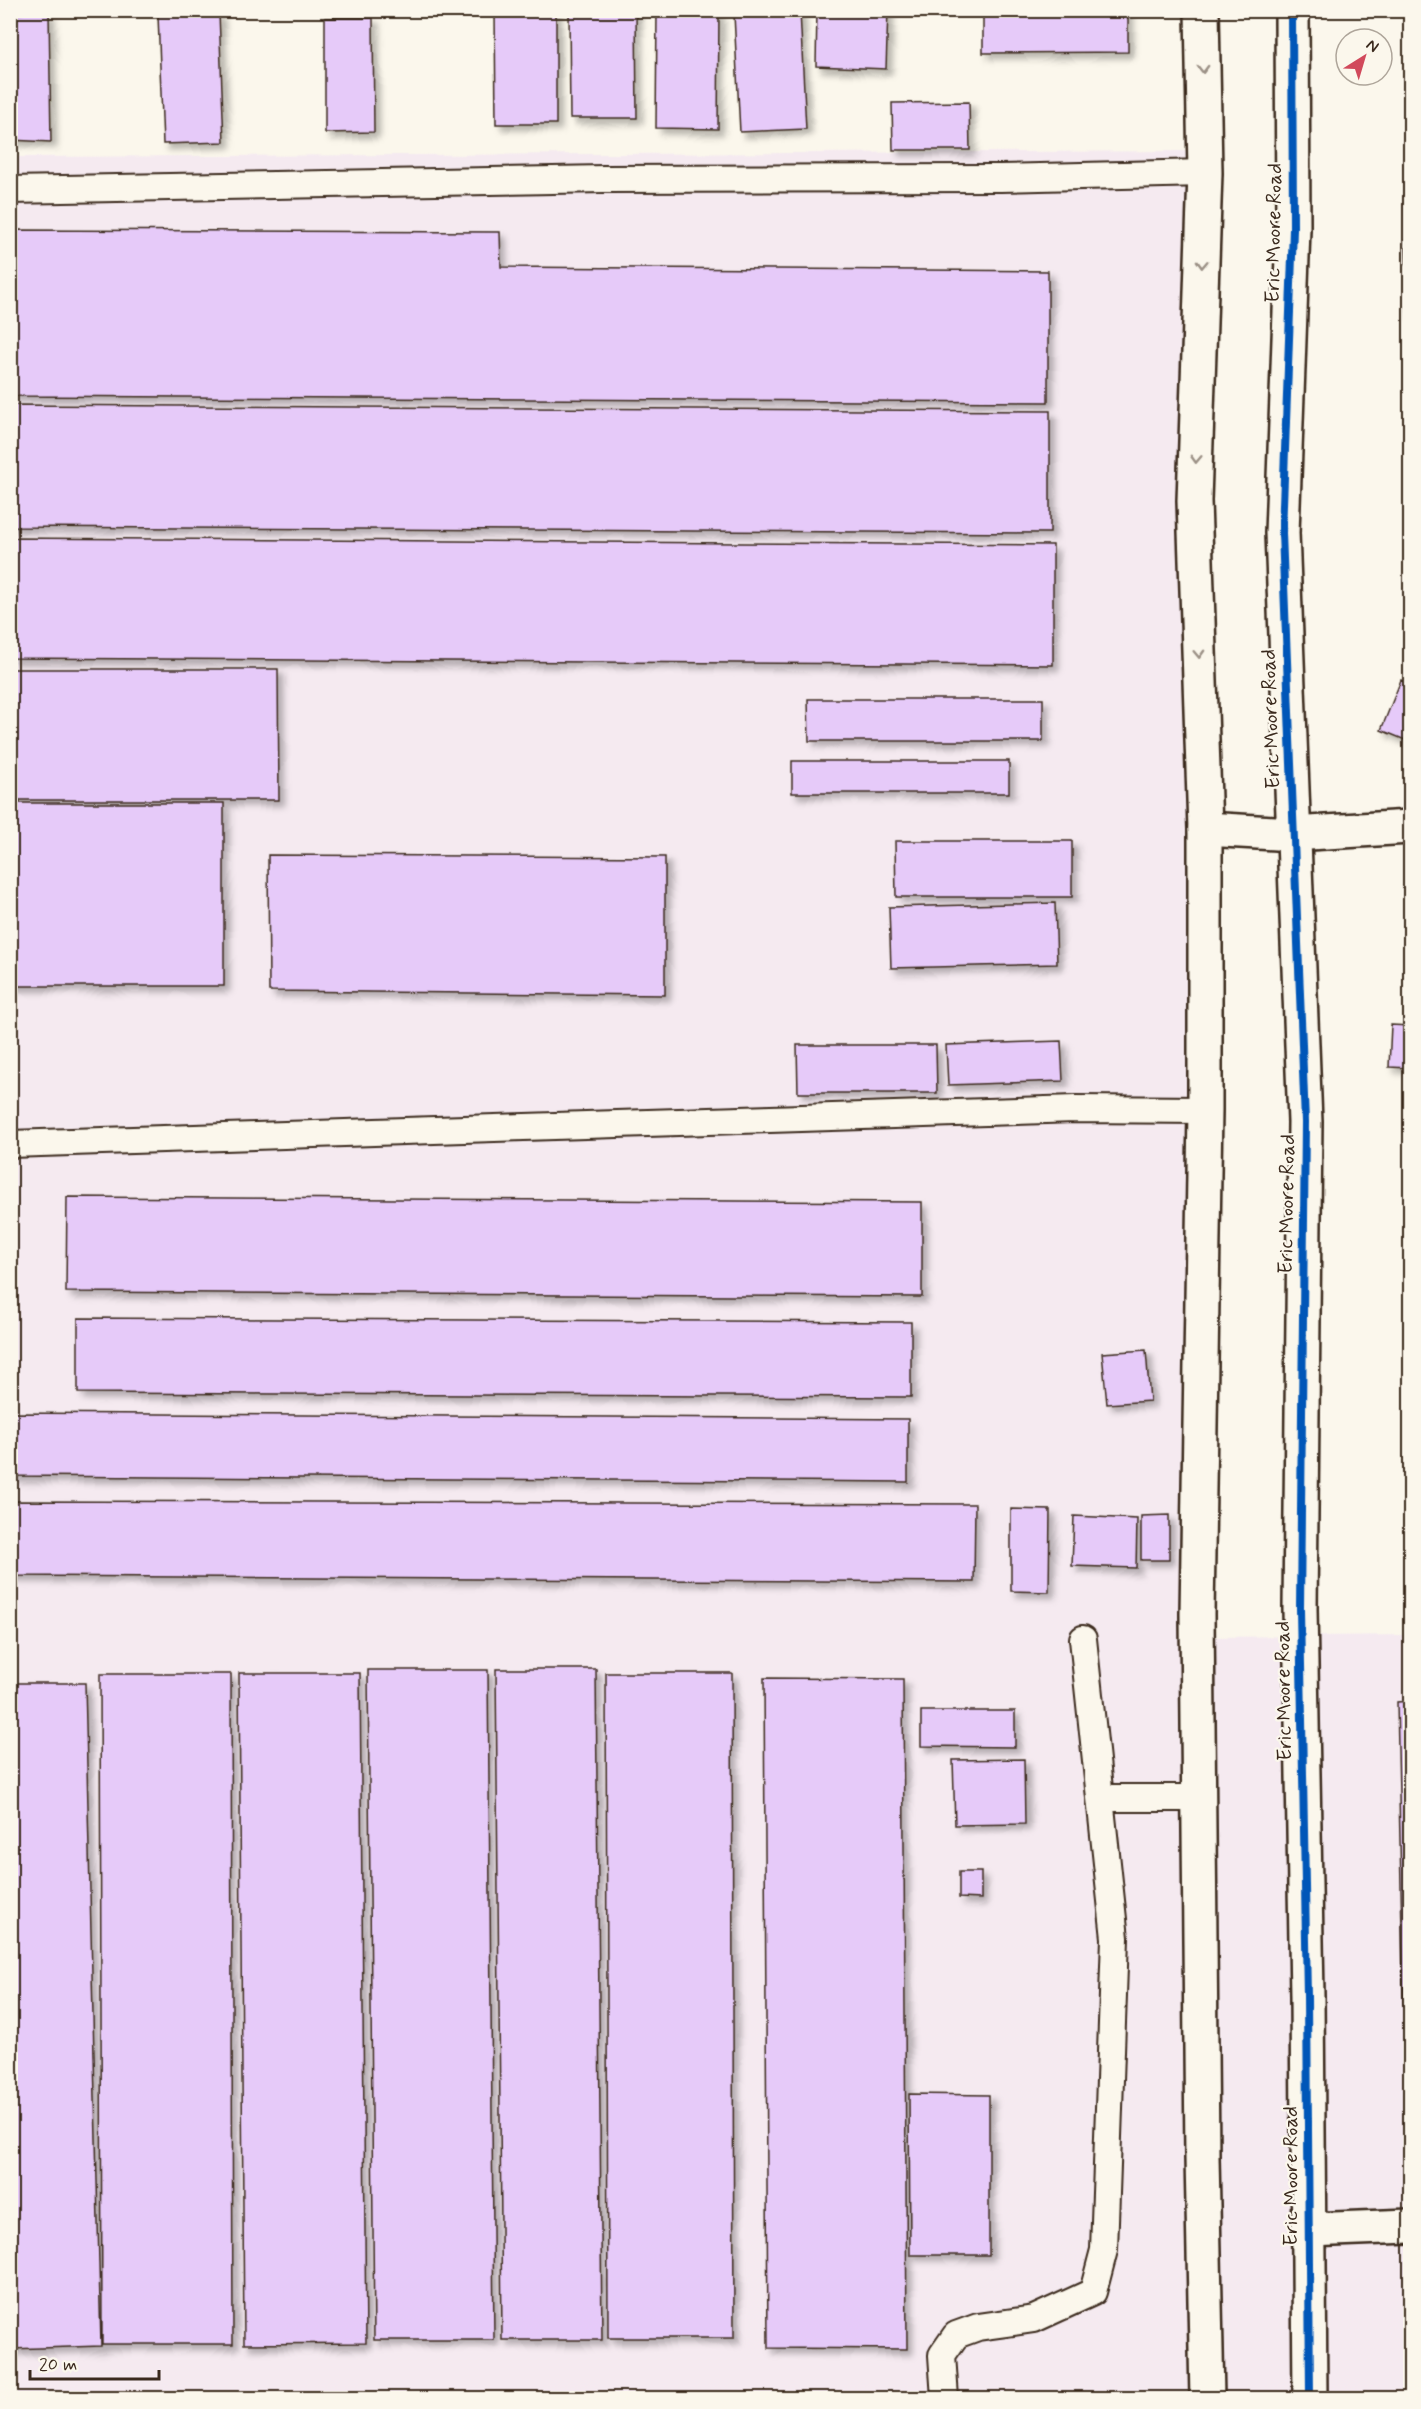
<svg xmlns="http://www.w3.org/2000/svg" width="1421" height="2409" viewBox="0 0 1421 2409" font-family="Mynerve,sans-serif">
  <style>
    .built { fill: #f5eaf0 }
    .building { fill: #e6caf9; stroke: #3b2a1e; stroke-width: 1.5; filter: url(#shadow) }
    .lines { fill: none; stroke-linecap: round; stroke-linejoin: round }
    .lane-casing { stroke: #3b2a1e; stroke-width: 30 }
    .street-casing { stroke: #3b2a1e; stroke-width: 38 }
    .secondary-casing { stroke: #3b2a1e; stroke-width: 38 }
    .lane { stroke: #fbf7ec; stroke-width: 26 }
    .street { stroke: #fbf7ec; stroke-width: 33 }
    .secondary { stroke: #fbf7ec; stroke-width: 33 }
    .cycleway-casing { stroke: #fbf7ec; stroke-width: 11 }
    .cycleway { stroke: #0057b8; stroke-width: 8 }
    .oneway { stroke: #9b9085 }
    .labels { text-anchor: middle; stroke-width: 4.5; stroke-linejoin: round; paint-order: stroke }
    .street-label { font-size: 21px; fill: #3b2a1e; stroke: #fbf7ec }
  </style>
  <defs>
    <filter id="shadow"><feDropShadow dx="5.5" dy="5.5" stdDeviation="3" flood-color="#0004"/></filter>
  </defs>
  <rect width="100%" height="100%" fill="#fbf7ec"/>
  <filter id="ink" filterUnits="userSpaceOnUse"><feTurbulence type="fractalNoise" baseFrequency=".0167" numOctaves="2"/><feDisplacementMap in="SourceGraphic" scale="12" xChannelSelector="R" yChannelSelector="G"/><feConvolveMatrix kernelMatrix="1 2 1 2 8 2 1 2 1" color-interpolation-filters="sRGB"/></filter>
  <g filter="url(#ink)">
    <path class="built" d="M1192 151 1210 1637 1410 1635V2398H11L10 157Z"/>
    <path class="building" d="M495 10H556V124H496Z
      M569 10H636L637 118H570Z
      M817 10H888L886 69 816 66Z
      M983 10H1128V52L983 53Z
      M657 11 719 12 718 129 656 128Z
      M800 11 806 129 740 132 734 14Z
      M49 12 51 142 10 140V14Z
      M219 13 224 142 163 144 158 15Z
      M325 18H373L374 132 325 133Z
      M969 102 970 150H893L892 103Z
      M1404 151H1410V335H1408Z
      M10 230 500 232 501 267 1048 271V402L10 396Z
      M10 405 1050 411V533L10 527Z
      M10 538 1053 545V665L10 658Z
      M10 669H278L279 800H10Z
      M1401 680 1410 684V742L1381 730Z
      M808 699H1043V741H809Z
      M792 761H1009V793H792Z
      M10 803H224V986H10Z
      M895 841H1072V897H896Z
      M268 855 665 857V995L269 991Z
      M1055 903 1057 964 891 968 889 907Z
      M1391 1025 1410 1026V1068L1389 1067Z
      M1061 1041 1063 1081 948 1085 946 1045Z
      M797 1045H936L937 1093H798Z
      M67 1197 922 1202V1297L66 1292Z
      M78 1318 911 1322V1397L78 1393Z
      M1146 1350 1150 1401 1107 1404 1102 1353Z
      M10 1413 908 1419V1482L10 1476Z
      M10 1501 975 1504 974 1582 10 1576Z
      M1011 1509 1050 1510 1049 1592 1011 1591Z
      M1169 1515V1560H1141V1516Z
      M1074 1516 1137 1519 1136 1568 1072 1566Z
      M496 1669H596L602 2340H502Z
      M368 1670H488L494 2340H374Z
      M239 1673H360L366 2343 244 2344Z
      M606 1673H732L734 2338H608Z
      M100 1674H231L233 2344H102Z
      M764 1678 903 1679 907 2349 768 2348Z
      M10 1683H85L101 2346 10 2349Z
      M1410 1701V2115H1406L1397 1702Z
      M921 1711H1015V1747L921 1746Z
      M1024 1759 1025 1824 955 1825 953 1760Z
      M959 1872H981V1899L959 1898Z
      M909 2094 989 2095V2255H910Z"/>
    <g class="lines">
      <g class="lane-casing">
        <path id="lane" d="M10 190 604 179 1000 178 1205 173
          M10 1144 1075 1109 1205 1110
          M1100 1798H1200
          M945 2398 942 2355 956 2335 978 2327 1034 2319 1093 2292 1104 2250 1115 1938 1083 1639"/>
      </g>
      <g class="street-casing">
        <path id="street" d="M1205 829 1292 834 1410 827
          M1309 2230 1410 2226"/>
      </g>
      <g class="secondary-casing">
        <path id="secondary" d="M1202 10 1205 173 1194 501 1205 829V1110L1197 1614 1202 2157 1207 2398
          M1292 10 1293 229 1282 533 1305 1122 1300 1609 1307 1996 1310 2398"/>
      </g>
      <use href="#lane" class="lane"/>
      <use href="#street" class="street"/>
      <use href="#secondary" class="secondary"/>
      <g class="cycleway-casing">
        <path id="cycleway" d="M1292 10 1293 229 1282 533 1305 1122 1300 1609 1307 1996 1310 2398"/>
      </g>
      <use href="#cycleway" class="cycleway"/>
    </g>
    <defs><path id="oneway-chevron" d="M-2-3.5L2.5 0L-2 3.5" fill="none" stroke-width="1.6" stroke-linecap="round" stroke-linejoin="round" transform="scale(1.5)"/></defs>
    <g class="oneway">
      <use href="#oneway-chevron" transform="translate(1203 69) rotate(89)"/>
      <use href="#oneway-chevron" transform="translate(1202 264) rotate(92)"/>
      <use href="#oneway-chevron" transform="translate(1196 459) rotate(92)"/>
      <use href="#oneway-chevron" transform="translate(1199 654) rotate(88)"/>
    </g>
  </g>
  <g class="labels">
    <g class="street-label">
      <text transform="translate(1273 233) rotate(-89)" y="7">Eric Moore Road</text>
      <text transform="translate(1270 719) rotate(-92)" y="7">Eric Moore Road</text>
      <text transform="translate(1286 1204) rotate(-89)" y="7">Eric Moore Road</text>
      <text transform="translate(1283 1691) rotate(-91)" y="7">Eric Moore Road</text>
      <text transform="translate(1290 2176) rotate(-90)" y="7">Eric Moore Road</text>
    </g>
  </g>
  <rect width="1421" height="2409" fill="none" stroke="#fbf7ec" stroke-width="36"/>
  <rect x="18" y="18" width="1385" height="2373" fill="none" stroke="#3b2a1e" stroke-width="2" filter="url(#ink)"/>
  <g transform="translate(1364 57) rotate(37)"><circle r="28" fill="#fbf7ec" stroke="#aea59a" stroke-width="1.5"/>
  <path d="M0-4.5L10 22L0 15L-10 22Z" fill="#d1495b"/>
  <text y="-9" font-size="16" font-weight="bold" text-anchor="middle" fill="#3b2a1e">N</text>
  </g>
  <path d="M30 2370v9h129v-9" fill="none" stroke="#3b2a1e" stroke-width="3"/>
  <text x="39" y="2370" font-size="18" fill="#3b2a1e" stroke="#fbf7ec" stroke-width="4.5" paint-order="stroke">20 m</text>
</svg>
